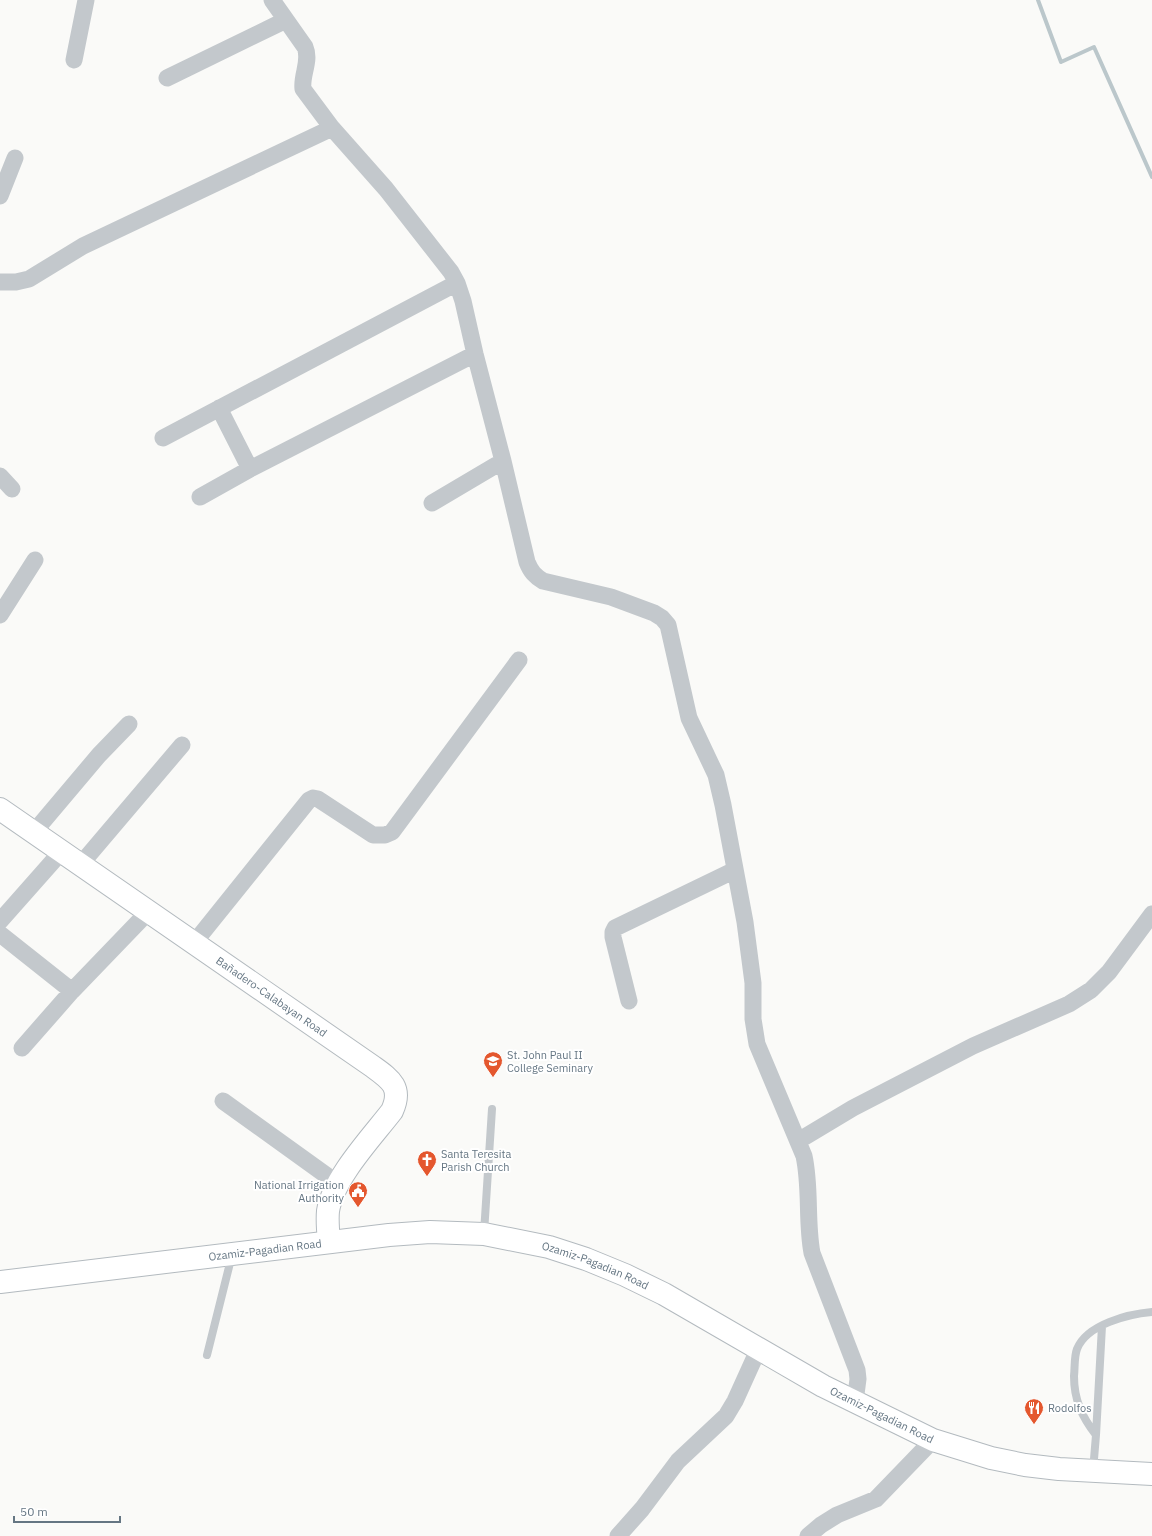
<svg xmlns="http://www.w3.org/2000/svg" width="1152" height="1536" viewBox="0 0 1152 1536" font-family="'IBM Plex Sans',sans-serif">
  <style>
    .lines { fill: none; stroke-linecap: round; stroke-linejoin: round }
    .stream { stroke: #bbc7cb; stroke-width: 4 }
    .secondary-casing { stroke: #b3babf; stroke-width: 24 }
    .lane { stroke: #c3c8cc; stroke-width: 8 }
    .street { stroke: #c3c8cc; stroke-width: 17 }
    .secondary { stroke: #fff; stroke-width: 22 }
    .labels { text-anchor: middle; stroke-width: 4; stroke-linejoin: round; paint-order: stroke }
    .street-label { font-size: 11px; fill: #657683; stroke: #fff }
    .poi-label { font-size: 11px; fill: #657683; stroke: #fff; text-anchor: start }
  </style>
  <rect width="100%" height="100%" fill="#fafaf8"/>
  <g class="lines">
    <path class="stream" d="M1038 0 1061 62 1094 47 1152 177"/>
    <g class="secondary-casing">
      <g id="secondary">
        <path id="s1" d="M0 809 372 1066C390 1079 403 1087 392 1111 372 1137 333 1178 328 1211 327 1221 328 1231 329 1242"/>
        <path id="s2" d="M0 1282 389 1235 430 1232 484 1234 549 1247 586 1259 625 1275 664 1294 823 1386 933 1440 991 1458 1025 1465 1059 1469 1152 1474"/>
      </g>
    </g>
    <path class="lane" d="M484 1233 492 1109
      M207 1355 232 1255
      M1096 1435 1102 1326
      M1093 1471 1096 1435C1082 1417 1074 1400 1074 1376 1075 1367 1074 1357 1077 1349 1087 1324 1129 1314 1152 1312"/>
    <path class="street" d="M272 0 305 47C311 61 301 75 303 89L332 128
      M74 60 86 0
      M167 78 286 20
      M0 196 15 158
      M0 282H16L29 279 83 246 332 128 386 189 451 272 457 283 463 301 475 354 503 461 527 562C531 572 535 576 543 581L611 597 654 613 662 618 668 625 689 718 716 775 723 805 745 922 753 983V1019L757 1044 804 1156C811 1188 806 1221 812 1253L857 1370 858 1379 855 1402
      M219 408 250 469 475 354
      M163 438 457 283
      M0 476 12 489
      M200 497 250 469
      M432 503 503 461
      M0 615 35 560
      M34 832 99 755 129 724
      M81 864 182 745
      M0 921 62 851
      M0 934 72 991
      M194 943 309 800 313 798 318 799 373 835H385L392 832 519 660
      M629 1001 613 937V932L615 928 735 870
      M22 1048 72 991 149 911
      M223 1101 337 1183
      M798 1141 853 1108 973 1046 1069 1004 1091 990 1109 972 1152 914
      M618 1536 642 1509 678 1461 726 1416 735 1401 759 1348
      M808 1536 821 1525 837 1515 876 1499 933 1440"/>
    <use href="#secondary" class="secondary"/>
  </g>
  <defs>
    <g id="university-pin" transform="scale(1)"><path d="M0 17L-7.5 6A9.5 9.5 0 1 1 7.5 6Z" fill="#e4572e" stroke="#fff"/><path d="M0-5L7-2L0 1L-7-2ZM-4 1L0 2.5L4 1V4Q0 6-4 4Z" fill="#fff"/></g>
    <g id="church-pin" transform="scale(1)"><path d="M0 17L-7.5 6A9.5 9.5 0 1 1 7.5 6Z" fill="#e4572e" stroke="#fff"/><path d="M-1.2-6h2.4v3.5h3.3v2.4h-3.3V6h-2.4V-.1h-3.3v-2.4h3.3Z" fill="#fff"/></g>
    <g id="civic-pin" transform="scale(1)"><path d="M0 17L-7.5 6A9.5 9.5 0 1 1 7.5 6Z" fill="#e4572e" stroke="#fff"/><path d="M-.6-6.5H3V-4.5H.6V-3L4-1V1h2V6H-6V1h2V-1L-.6-3ZM-1.2 2.5V6h2.4V2.5Z" fill="#fff"/></g>
    <g id="restaurant-pin" transform="scale(1)"><path d="M0 17L-7.5 6A9.5 9.5 0 1 1 7.5 6Z" fill="#e4572e" stroke="#fff"/><path d="M-5-6h1v4h1v-4h1v4h1v-4h1v5L-1.5 .5V6h-2V.5L-5-1ZM5-6V6H3V1.5H1.5Q1.5-4 5-6Z" fill="#fff"/></g>
  </defs>
  <g fill-rule="evenodd">
    <use href="#university-pin" x="493" y="1061"/>
    <use href="#church-pin" x="427" y="1160"/>
    <use href="#civic-pin" x="358" y="1191"/>
    <use href="#restaurant-pin" x="1034" y="1408"/>
  </g>
  <g class="labels">
    <g class="street-label">
      <text dy="4" stroke="none"><textPath href="#s1" startOffset="330">Bañadero-Calabayan Road</textPath></text>
      <text dy="4" stroke="none"><textPath href="#s2" startOffset="267">Ozamiz-Pagadian Road</textPath></text>
      <text dy="4" stroke="none"><textPath href="#s2" startOffset="603">Ozamiz-Pagadian Road</textPath></text>
      <text dy="4" stroke="none"><textPath href="#s2" startOffset="927">Ozamiz-Pagadian Road</textPath></text>
    </g>
    <g class="poi-label">
      <text x="507" y="1059">St. John Paul II<tspan x="507" dy="13">College Seminary</tspan></text>
      <text x="441" y="1158">Santa Teresita<tspan x="441" dy="13">Parish Church</tspan></text>
      <text x="344" y="1189" text-anchor="end">National Irrigation<tspan x="344" dy="13">Authority</tspan></text>
      <text x="1048" y="1412">Rodolfos</text>
    </g>
  </g>
  <path d="M14 1516v6h106v-6" fill="none" stroke="#657683" stroke-width="2"/>
  <text x="20" y="1516" font-size="12" fill="#657683" stroke="#ffffff" stroke-width="3" paint-order="stroke">50 m</text>
</svg>
